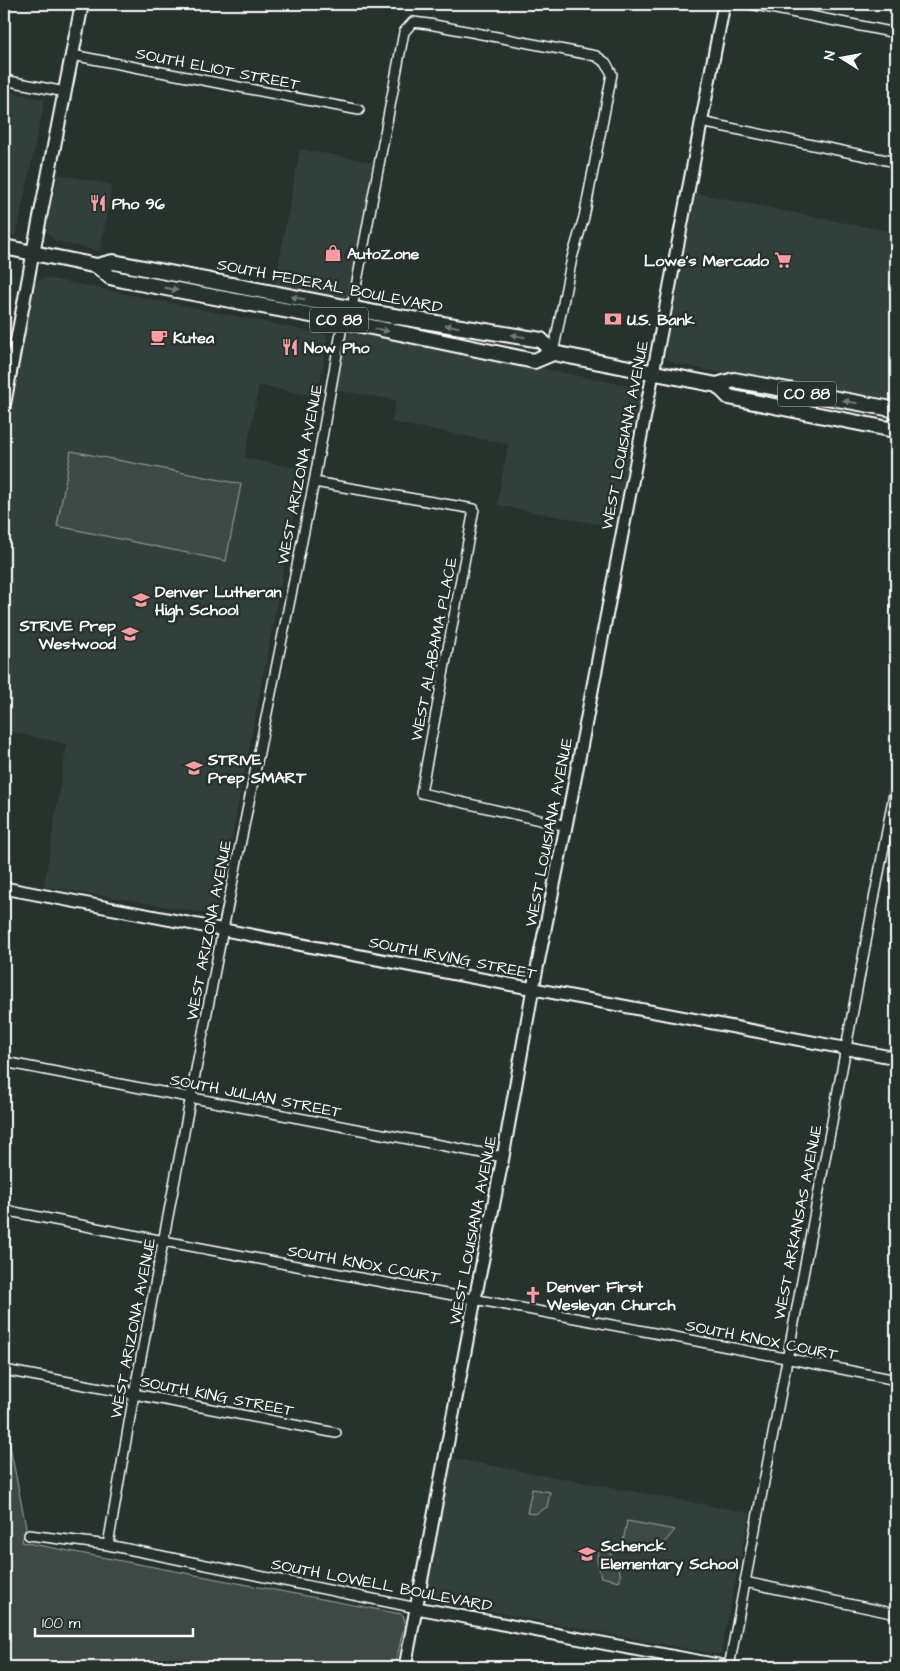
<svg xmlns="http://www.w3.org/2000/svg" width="900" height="1671" viewBox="0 0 900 1671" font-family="'Architects Daughter',sans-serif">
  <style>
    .built { fill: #333f3a }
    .green { fill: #3e4944; stroke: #9ea4a2 }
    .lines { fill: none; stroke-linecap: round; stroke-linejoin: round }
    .minor-casing { stroke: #fff; stroke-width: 12 }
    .tertiary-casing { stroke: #fff; stroke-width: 15 }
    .secondary-casing { stroke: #fff; stroke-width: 16 }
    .primary-casing { stroke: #fff; stroke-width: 18 }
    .minor { stroke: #26332d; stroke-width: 9 }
    .tertiary { stroke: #26332d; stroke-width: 11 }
    .secondary { stroke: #26332d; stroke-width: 12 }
    .primary { stroke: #26332d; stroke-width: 14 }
    .oneway { fill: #727a76 }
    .labels { text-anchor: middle; stroke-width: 5; stroke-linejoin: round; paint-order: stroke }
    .shield { fill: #26332d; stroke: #bec2c0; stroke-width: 1 }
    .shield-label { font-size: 15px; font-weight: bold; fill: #fff }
    .street-label { font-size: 16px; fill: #fff; stroke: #26332d }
    .poi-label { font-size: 16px; font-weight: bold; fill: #fff; stroke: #26332d; text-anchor: start }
  </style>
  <rect width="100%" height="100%" fill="#26332d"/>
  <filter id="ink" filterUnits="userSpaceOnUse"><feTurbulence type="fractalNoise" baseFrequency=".02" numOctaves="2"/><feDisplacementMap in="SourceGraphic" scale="10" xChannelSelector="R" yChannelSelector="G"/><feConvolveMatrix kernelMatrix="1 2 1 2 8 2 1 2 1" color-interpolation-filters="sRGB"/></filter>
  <g filter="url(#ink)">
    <path class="built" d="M4 91 45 99 16 236 4 234Z
      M300 149 375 163 348 302 274 289Z
      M58 174 112 185 100 251 55 241 48 234 47 228Z
      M695 193 896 233V406L676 364 667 359 666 350Z
      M4 266 10 268 13 277 4 330Z
      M47 278 328 335 318 397 259 385 245 458 303 469 217 915 44 886 67 744 4 730V446L36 281Z
      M351 331 640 388 643 391 641 402 614 527 497 505 508 444 391 422 396 400 335 390 346 335Z
      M450 1458 750 1513 720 1655 425 1599 424 1595Z"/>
    <path class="green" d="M71 451 241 484 226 561 57 526Z
      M4 1382 5 1421 26 1527 22 1542 401 1614 403 1615 405 1621 395 1667H4Z
      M532 1489 550 1492 547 1507 535 1514 527 1513Z
      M627 1521 675 1530C653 1555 654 1560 623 1542Z
      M598 1551 610 1553 620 1572V1581L601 1577 597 1560Z"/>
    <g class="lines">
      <g class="minor-casing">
        <path id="minor" d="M750 4 896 33
          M72 55 359 110
          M4 80 65 92
          M701 122 896 162
          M352 308 404 32 413 22 429 24 596 56 606 63 612 74 584 217 572 258 553 353
          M314 482 474 509 421 793 566 826
          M4 1062 503 1157
          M4 1210C301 1269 599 1320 896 1380
          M4 1370 134 1394 336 1433
          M29 1535 108 1545 417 1608
          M108 1545 134 1394 220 944 314 482 343 321
          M745 1582 896 1614
          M729 1667 896 783"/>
      </g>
      <g class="tertiary-casing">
        <path id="tertiary" d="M4 407 33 253
          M4 888 896 1058
          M417 1608 729 1667
          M405 1667 475 1299 503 1157 533 988 566 826 724 4"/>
      </g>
      <g class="secondary-casing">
        <path id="secondary" d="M33 253 82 4"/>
      </g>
      <g class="primary-casing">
        <path id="primary" d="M4 247 97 266 113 262 381 314 541 340 553 353
          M97 266 110 277 123 280 343 321 534 361 553 353 717 385 734 380 892 409 896 413
          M717 385 729 397 889 429 896 425"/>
      </g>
      <use href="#minor" class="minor"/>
      <use href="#tertiary" class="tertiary"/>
      <use href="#secondary" class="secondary"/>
      <use href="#primary" class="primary"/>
    </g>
    <defs><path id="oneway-solid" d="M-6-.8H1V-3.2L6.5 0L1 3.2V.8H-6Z" transform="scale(1.25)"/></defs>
    <g class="oneway">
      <use href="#oneway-solid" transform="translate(171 289) rotate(11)"/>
      <use href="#oneway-solid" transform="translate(298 298) rotate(-169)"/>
      <use href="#oneway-solid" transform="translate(452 326) rotate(-171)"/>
      <use href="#oneway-solid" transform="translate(382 330) rotate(12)"/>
      <use href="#oneway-solid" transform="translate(518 336) rotate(-171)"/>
      <use href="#oneway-solid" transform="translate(850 402) rotate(-170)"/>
    </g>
  </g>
  <defs>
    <g id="restaurant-bare" transform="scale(1.35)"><path d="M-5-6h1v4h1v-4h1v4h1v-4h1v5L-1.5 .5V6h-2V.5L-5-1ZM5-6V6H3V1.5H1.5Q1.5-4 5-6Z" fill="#ff9aa2" stroke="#26332d" stroke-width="2.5" paint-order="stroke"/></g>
    <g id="shop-bare" transform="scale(1.35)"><path d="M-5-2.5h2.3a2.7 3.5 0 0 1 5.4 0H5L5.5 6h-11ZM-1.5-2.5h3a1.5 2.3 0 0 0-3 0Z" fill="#ff9aa2" stroke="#26332d" stroke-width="2.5" paint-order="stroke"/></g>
    <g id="supermarket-bare" transform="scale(1.35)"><path d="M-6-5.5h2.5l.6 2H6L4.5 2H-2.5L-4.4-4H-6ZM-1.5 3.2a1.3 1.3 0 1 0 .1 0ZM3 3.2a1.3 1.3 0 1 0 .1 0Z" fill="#ff9aa2" stroke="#26332d" stroke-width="2.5" paint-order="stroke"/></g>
    <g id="bank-bare" transform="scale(1.35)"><path d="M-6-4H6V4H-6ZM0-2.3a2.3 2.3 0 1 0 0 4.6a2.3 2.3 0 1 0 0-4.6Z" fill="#ff9aa2" stroke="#26332d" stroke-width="2.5" paint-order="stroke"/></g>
    <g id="cafe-bare" transform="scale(1.35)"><path d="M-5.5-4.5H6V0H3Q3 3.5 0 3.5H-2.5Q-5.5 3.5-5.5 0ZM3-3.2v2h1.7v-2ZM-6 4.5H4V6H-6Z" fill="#ff9aa2" stroke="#26332d" stroke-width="2.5" paint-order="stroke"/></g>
    <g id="school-bare" transform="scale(1.35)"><path d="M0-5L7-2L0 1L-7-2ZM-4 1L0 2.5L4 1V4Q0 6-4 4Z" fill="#ff9aa2" stroke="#26332d" stroke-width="2.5" paint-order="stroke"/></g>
    <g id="church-bare" transform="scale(1.35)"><path d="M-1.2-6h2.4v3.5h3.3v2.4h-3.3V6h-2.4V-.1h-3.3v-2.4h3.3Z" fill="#ff9aa2" stroke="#26332d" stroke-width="2.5" paint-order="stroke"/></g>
  </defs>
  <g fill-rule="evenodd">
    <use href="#restaurant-bare" x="98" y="203"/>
    <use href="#shop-bare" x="333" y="253"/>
    <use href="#supermarket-bare" x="783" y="260"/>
    <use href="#bank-bare" x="613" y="319"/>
    <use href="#cafe-bare" x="159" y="337"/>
    <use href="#restaurant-bare" x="290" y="347"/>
    <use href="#school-bare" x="141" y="600"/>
    <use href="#school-bare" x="130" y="634"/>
    <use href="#school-bare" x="194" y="768"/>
    <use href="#church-bare" x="533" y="1295"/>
    <use href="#school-bare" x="587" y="1554"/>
  </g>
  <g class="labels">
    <g class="shield">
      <rect x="310" y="307.5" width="58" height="25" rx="4"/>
      <rect x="778" y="381.5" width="58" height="25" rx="4"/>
    </g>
    <g class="shield-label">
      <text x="339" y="325">CO 88</text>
      <text x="807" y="399">CO 88</text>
    </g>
    <g class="street-label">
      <text transform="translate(218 68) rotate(11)" y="6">SOUTH ELIOT STREET</text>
      <text transform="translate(330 285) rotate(11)" y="6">SOUTH FEDERAL BOULEVARD</text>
      <text transform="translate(624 435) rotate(-79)" y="6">WEST LOUISIANA AVENUE</text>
      <text transform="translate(299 474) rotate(-79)" y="6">WEST ARIZONA AVENUE</text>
      <text transform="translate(433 649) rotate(-79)" y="6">WEST ALABAMA PLACE</text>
      <text transform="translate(548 832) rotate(-79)" y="6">WEST LOUISIANA AVENUE</text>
      <text transform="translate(208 930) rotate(-79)" y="6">WEST ARIZONA AVENUE</text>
      <text transform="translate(453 957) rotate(11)" y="6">SOUTH IRVING STREET</text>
      <text transform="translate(256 1095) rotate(11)" y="6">SOUTH JULIAN STREET</text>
      <text transform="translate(797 1222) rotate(-79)" y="6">WEST ARKANSAS AVENUE</text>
      <text transform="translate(472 1230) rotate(-79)" y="6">WEST LOUISIANA AVENUE</text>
      <text transform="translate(364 1263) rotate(10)" y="6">SOUTH KNOX COURT</text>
      <text transform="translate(132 1328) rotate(-79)" y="6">WEST ARIZONA AVENUE</text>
      <text transform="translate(762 1339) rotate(11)" y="6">SOUTH KNOX COURT</text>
      <text transform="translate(217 1395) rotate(11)" y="6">SOUTH KING STREET</text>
      <text transform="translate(382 1584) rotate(11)" y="6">SOUTH LOWELL BOULEVARD</text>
    </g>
    <g class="poi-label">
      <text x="112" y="209">Pho 96</text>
      <text x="347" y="259">AutoZone</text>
      <text x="769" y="266" text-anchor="end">Lowe's Mercado</text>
      <text x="627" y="325">U.S. Bank</text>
      <text x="173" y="343">Kutea</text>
      <text x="304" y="353">Now Pho</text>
      <text x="155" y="597">Denver Lutheran<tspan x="155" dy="18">High School</tspan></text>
      <text x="116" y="631" text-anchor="end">STRIVE Prep<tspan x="116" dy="18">Westwood</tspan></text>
      <text x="208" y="765">STRIVE<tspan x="208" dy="18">Prep SMART</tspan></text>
      <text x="547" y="1292">Denver First<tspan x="547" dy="18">Wesleyan Church</tspan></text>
      <text x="601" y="1551">Schenck<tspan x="601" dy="18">Elementary School</tspan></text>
    </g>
  </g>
  <rect width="900" height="1671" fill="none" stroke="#26332d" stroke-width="20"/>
  <rect x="10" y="10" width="880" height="1651" fill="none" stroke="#fff" stroke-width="2" filter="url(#ink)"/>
  <g transform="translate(842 58) rotate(281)" stroke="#26332d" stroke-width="4" paint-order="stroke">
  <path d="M0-4L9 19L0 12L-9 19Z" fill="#ffffff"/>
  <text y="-8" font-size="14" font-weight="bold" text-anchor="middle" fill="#ffffff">N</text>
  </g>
  <path d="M35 1628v8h158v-8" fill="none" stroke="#ffffff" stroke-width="2.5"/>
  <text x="42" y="1628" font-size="15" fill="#ffffff" stroke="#26332d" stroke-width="4" paint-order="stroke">100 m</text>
</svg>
